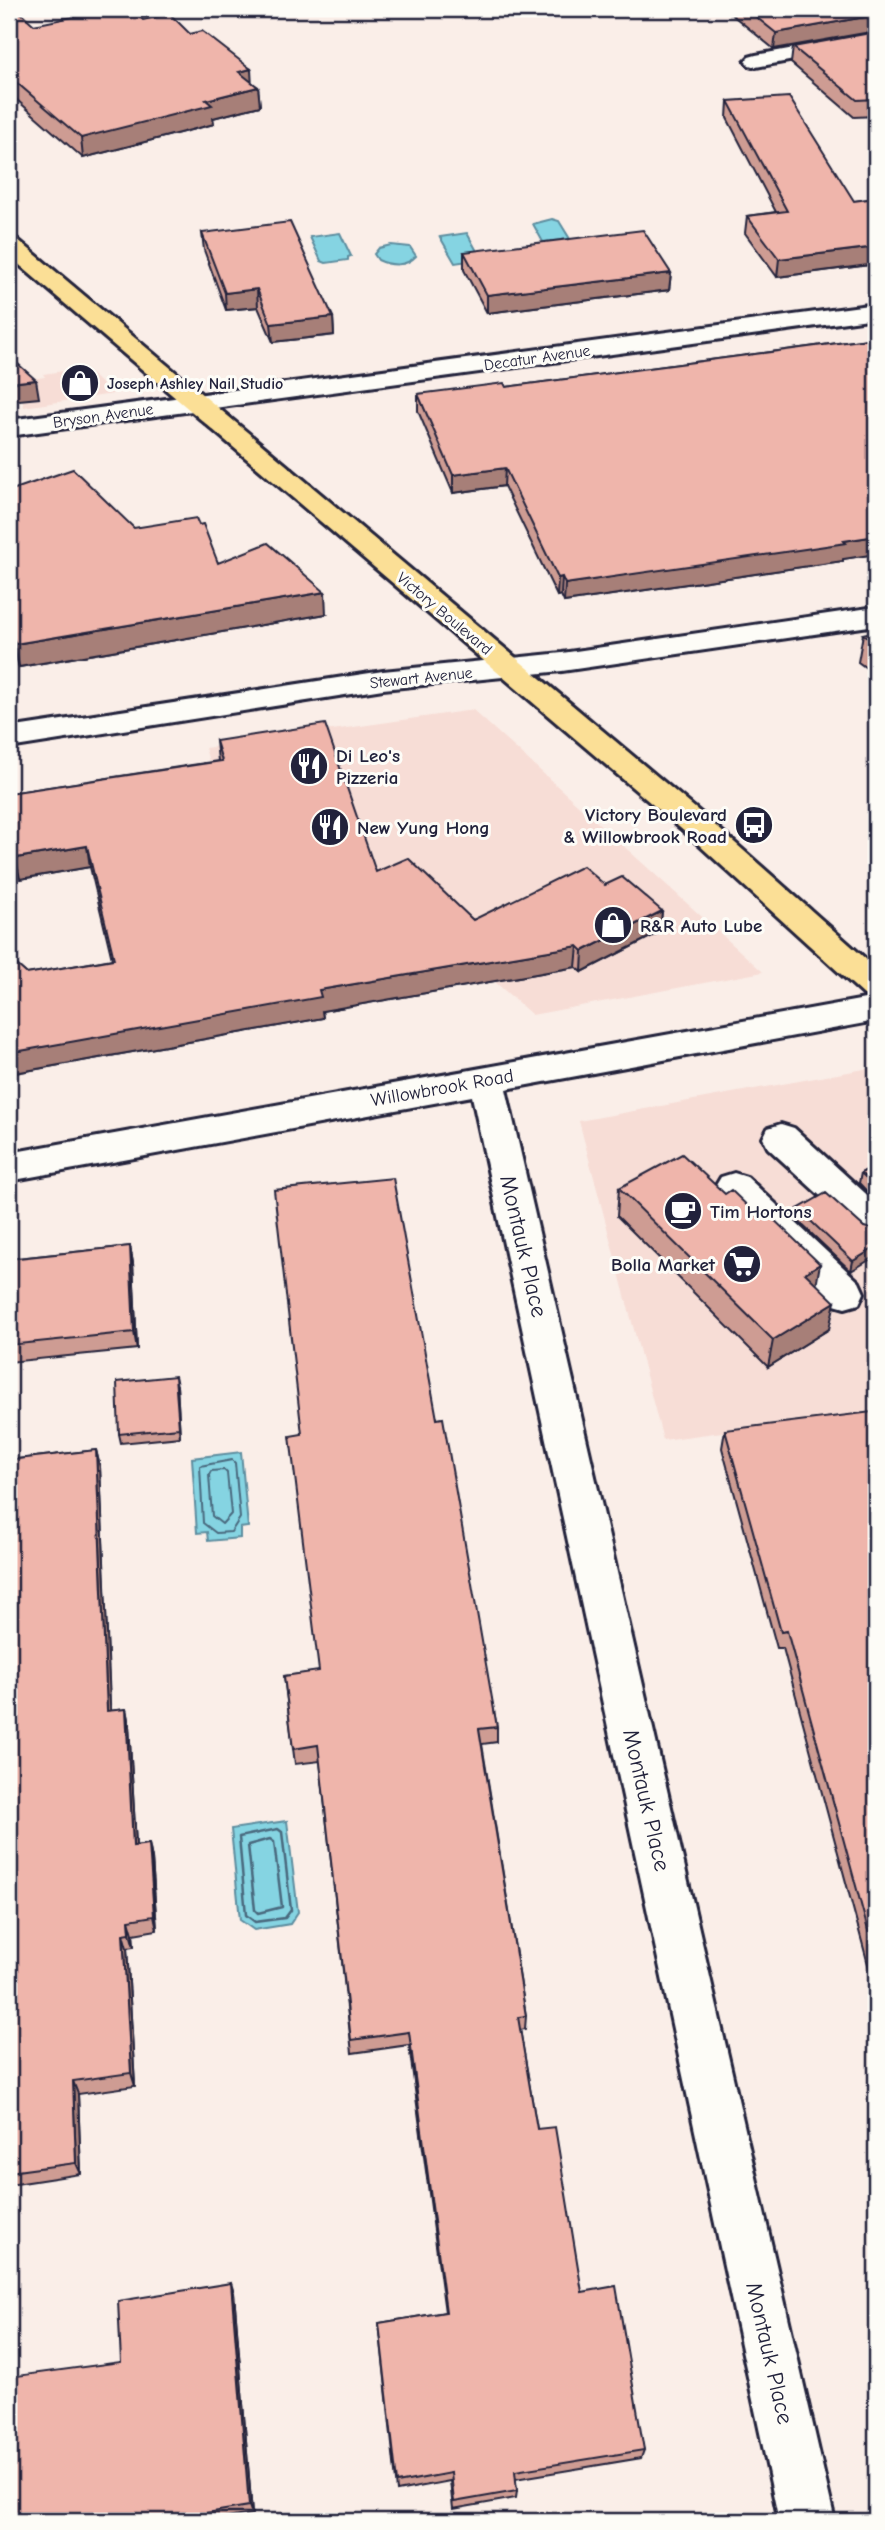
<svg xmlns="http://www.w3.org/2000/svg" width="885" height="2530" viewBox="0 0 885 2530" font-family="'Comic Neue',sans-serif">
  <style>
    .built { fill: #f7ddd6 }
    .water { fill: #85d4e2; stroke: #5d8d9f; stroke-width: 2 }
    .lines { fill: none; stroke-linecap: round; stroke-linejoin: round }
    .shore-far1 { stroke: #4a697e; stroke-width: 2 }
    .shore { stroke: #4a697e; stroke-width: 2.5 }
    .minor-casing { stroke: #22223b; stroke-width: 6 }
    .major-casing { stroke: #22223b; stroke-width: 6 }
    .minor { fill: #fdfcf7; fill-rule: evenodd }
    .major { fill: #fbdf96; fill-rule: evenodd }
    .wall { fill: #ce9c93; stroke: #22223b; stroke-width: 2 }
    .shaded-wall { fill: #a77f78; stroke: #22223b; stroke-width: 2 }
    .building { fill: #efb5ab; stroke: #22223b; stroke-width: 2 }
    .labels { text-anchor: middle; stroke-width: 6; stroke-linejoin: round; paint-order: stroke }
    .far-street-label { font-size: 16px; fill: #22223b; stroke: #fdfcf7 }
    .far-poi-label { font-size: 16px; font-weight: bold; fill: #22223b; stroke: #fdfcf7; text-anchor: start }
    .poi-label { font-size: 19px; font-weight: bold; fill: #22223b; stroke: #fdfcf7; text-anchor: start }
    .street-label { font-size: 19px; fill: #22223b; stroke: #fdfcf7 }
    .near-street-label { font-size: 23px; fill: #22223b; stroke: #fdfcf7 }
  </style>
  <rect width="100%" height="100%" fill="#faeee8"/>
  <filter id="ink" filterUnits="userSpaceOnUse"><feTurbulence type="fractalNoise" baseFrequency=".0143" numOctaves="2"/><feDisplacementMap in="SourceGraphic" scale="14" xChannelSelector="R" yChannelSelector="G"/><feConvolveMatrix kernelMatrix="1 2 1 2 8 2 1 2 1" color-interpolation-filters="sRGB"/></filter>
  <g filter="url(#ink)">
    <path class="built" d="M84 368 113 394 24 407 17 381 45 377 43 374Z
      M473 710 763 972 532 1015 380 879 251 901 205 748Z
      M870 1068 876 1074V1411L663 1440 579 1121Z"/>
    <path class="water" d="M552 219 559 221 570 239 543 242 533 224Z
      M340 233 351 256 348 257V260L326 263 321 261 310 237Z
      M467 233 478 253 488 258 455 263 440 237Z
      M391 245 410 247 416 256C406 267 391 266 378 260L374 254 379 248Z
      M241 1452 248 1527 240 1528V1538L208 1541 207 1532 197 1533 192 1458Z
      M287 1821 298 1912 290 1924 254 1930 240 1920 231 1829Z"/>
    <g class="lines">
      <path class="shore-far1" d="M232 1460 235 1463 240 1518 231 1532 216 1533 203 1523 200 1466Z
        M224 1470 227 1473 231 1514 222 1524 212 1516 209 1475 211 1471Z"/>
      <path class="shore" d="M278 1829 282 1832 291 1910 285 1918 255 1922 246 1915 239 1837Z
        M270 1839 274 1842 282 1907 258 1913 255 1910 248 1845Z"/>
      <g class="minor-casing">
        <path id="minor" d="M876 33V45L756 67 749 65 745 61 749 57 756 55Z
          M876 304V318L9 436V420Z
          M876 607V625L562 671 383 689 9 748V728L383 671 562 653Z
          M876 997V1021L506 1089 835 2521H779L472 1096 9 1181V1153Z
          M781 1124 794 1128 876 1203V1239L863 1235 768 1148 763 1138 768 1128Z
          M734 1173 747 1177 859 1282 864 1293 859 1304 845 1308 831 1304 721 1197 715 1187 721 1177Z"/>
      </g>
      <g class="major-casing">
        <path id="major" d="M9 237 17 239 708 819 876 968V999L864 995 686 833 9 256Z"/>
      </g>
      <use href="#minor" class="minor"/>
      <use href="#major" class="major"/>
    </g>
    <path class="wall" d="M9 9 34 25 120 16 143 20 190 34 251 69V82L258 87 260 106 213 118 214 124 83 158 9 93Z
      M725 9H876L774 49Z
      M876 32V116L854 117 791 63 793 47Z
      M728 101 854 201 876 198V264L777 277 745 233 747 216 776 212 727 118Z
      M202 233 333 317 334 335 273 342 258 307 226 310 204 250Z
      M464 252 671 273 669 290 487 313 464 270Z
      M876 338V554L843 559V561L564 602 561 595 557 596 504 486 453 493 418 411V394L506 387Z
      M9 491 134 528 199 525 218 563 326 614 19 667 9 634Z
      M876 632V675L858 662 863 634Z
      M216 741 376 872 473 920 605 885 662 911 660 932 582 972 576 967 322 1011 323 1018 9 1074V958L27 974 112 959 90 867 20 879 16 861 9 863V793L218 761Z
      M876 1165V1201L859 1183 861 1173Z
      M619 1188 816 1284 829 1329 768 1367 617 1216Z
      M798 1209 864 1227 851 1271 796 1219Z
      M130 1246 133 1263 137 1349 9 1362V1259Z
      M177 1386 180 1437 121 1443 119 1434Z
      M437 1419 497 1727V1742L482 1744 526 2016 525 2029 520 2030 537 2129 582 2292 644 2450 641 2458 515 2479 517 2491 516 2498 453 2509 450 2481 397 2491 379 2323 445 2312 409 2045 352 2053 320 1761 295 1764 284 1676 318 1672Z
      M876 1426V1994L783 1648H777L722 1448 725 1430Z
      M96 1450 100 1467 110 1711 126 1709 129 1725 136 1846 149 1844 152 1859 157 1930 133 1934 134 1947 127 1948 135 2086 78 2094 81 2174 9 2185V1460Z
      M234 2293 252 2514 207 2521H9L121 2362Z"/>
    <path class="shaded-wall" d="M876 15V31L774 49 776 33Z
      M251 69 252 88 239 72Z
      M258 87 260 106 213 118 214 124 83 158 81 138 206 100Z
      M876 247V264L777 277 779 259Z
      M671 273 669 290 487 313V295Z
      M257 289 258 307 226 310 225 293Z
      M333 317 334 335 273 342 271 324Z
      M36 380 39 398 9 401V383Z
      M505 468 504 486 453 493V475Z
      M876 536V554L843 559V561L564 602 565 584Z
      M562 577 561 595 557 596 558 578Z
      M325 592 326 614 19 667 15 644Z
      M9 841H12L16 861 9 863Z
      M87 846 90 867 20 879 16 858Z
      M662 911 660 932 582 972 583 951Z
      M578 946 576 967 322 1011 323 1018 9 1074V1053L319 990Z
      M130 1246 133 1263 137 1349 134 1332Z
      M876 1247V1256L851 1271 853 1261Z
      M820 1264 815 1292 805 1273Z
      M835 1302 829 1329 768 1367 773 1340Z
      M175 1376 177 1386 180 1437 179 1428Z
      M96 1450 100 1467 111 1727 107 1711Z
      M126 1709 129 1725 137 1861 133 1846Z
      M149 1844 152 1859 157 1930 154 1916Z
      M129 1920 133 1934 134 1947 130 1933Z
      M123 1934 127 1948 135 2086 131 2073Z
      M73 2081 78 2094 81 2174 76 2163Z
      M231 2283 234 2293 252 2514 249 2506Z"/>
    <path class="building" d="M9 9H17L34 25 111 9 120 16 136 13 143 20 170 14 190 34 202 31 251 69 239 72 258 87 206 100 212 105 81 138 9 76Z
      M746 9H876V15L776 33Z
      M876 32V99L857 100 793 47Z
      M789 97 854 201 876 198V247L779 259 747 216 787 211 728 101Z
      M290 222 333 317 271 324 257 289 225 293 202 233Z
      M643 230 671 273 487 295 464 252Z
      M876 338V536L844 541 846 543 565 584 562 577 558 578 505 468 453 475 418 394 504 383 506 387Z
      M9 356 36 380 9 383Z
      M73 469 134 528 196 518 199 525 203 524 218 563 268 543 325 592 15 644 9 625V491Z
      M876 632V643L863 634Z
      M325 724 376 872 408 858 473 920 583 866 605 885 622 877 662 911 583 951 578 946 319 990 321 997 9 1053V958L27 974 114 959 87 846 16 858 12 841H9V793L222 761 216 741Z
      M682 1154 725 1194 731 1190 758 1216 765 1211 820 1264 805 1273 835 1302 773 1340 619 1188Z
      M876 1165V1188L861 1173Z
      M393 1178 437 1419 443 1418 497 1727 479 1729 526 2016 518 2017 537 2129 555 2127 582 2292 616 2286 644 2450 515 2471 517 2491 454 2502 451 2473 397 2483 379 2323 446 2312 409 2032 351 2040 318 1745 293 1749 284 1676 319 1671 290 1436 302 1434 274 1190Z
      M826 1193 864 1227 876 1230V1247L853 1261 798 1209Z
      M130 1246 134 1332 9 1345V1259Z
      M175 1376 179 1428 119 1434 117 1382Z
      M872 1412 876 1426V1960L787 1631 781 1632 725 1430Z
      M96 1450 107 1711 126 1709 133 1846 149 1844 154 1916 129 1920 130 1933 123 1934 131 2073 73 2081 76 2163 9 2172V1460Z
      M231 2283 249 2506 159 2521H129V2519L116 2521H9V2377L121 2362 118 2301Z"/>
  </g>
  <defs>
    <g id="shop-disc" transform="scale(2.0125)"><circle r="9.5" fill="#22223b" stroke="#fdfcf7"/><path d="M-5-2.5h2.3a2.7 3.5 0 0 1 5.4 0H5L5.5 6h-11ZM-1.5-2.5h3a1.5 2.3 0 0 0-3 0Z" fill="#fff"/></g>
    <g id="restaurant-disc" transform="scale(2.0125)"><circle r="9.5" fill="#22223b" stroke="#fdfcf7"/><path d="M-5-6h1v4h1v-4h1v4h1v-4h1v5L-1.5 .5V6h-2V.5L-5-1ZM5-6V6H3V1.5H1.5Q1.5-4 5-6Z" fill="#fff"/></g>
    <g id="bus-disc" transform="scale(2.0125)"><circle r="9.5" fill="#22223b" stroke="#fdfcf7"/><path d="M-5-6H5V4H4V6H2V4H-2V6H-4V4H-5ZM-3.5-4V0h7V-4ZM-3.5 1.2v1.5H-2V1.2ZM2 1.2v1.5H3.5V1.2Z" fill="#fff"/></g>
    <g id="cafe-disc" transform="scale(2.0125)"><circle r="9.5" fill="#22223b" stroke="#fdfcf7"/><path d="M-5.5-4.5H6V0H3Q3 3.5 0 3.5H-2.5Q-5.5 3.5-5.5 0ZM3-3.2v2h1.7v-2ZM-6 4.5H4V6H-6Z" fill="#fff"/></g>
    <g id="supermarket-disc" transform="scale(2.0125)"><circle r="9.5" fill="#22223b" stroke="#fdfcf7"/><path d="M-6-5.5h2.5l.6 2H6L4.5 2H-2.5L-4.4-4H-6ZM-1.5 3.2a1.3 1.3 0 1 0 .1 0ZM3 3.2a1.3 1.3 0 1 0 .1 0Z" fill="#fff"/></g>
  </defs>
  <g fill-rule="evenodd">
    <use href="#shop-disc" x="80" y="383"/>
    <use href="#restaurant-disc" x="309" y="766"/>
    <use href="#bus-disc" x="754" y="825"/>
    <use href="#restaurant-disc" x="330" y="827"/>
    <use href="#shop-disc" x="613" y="925"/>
    <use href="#cafe-disc" x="683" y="1211"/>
    <use href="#supermarket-disc" x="742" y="1264"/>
  </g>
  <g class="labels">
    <g class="far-street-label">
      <text transform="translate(537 357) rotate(-8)" y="6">Decatur Avenue</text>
      <text transform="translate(103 415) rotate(-8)" y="6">Bryson Avenue</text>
      <text transform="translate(445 613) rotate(40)" y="6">Victory Boulevard</text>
      <text transform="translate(421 677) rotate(-6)" y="6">Stewart Avenue</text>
    </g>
    <g class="far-poi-label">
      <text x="107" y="389">Joseph Ashley Nail Studio</text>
    </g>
    <g class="poi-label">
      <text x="336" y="762">Di Leo's<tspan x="336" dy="22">Pizzeria</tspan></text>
      <text x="727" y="821" text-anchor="end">Victory Boulevard<tspan x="727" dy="22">&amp; Willowbrook Road</tspan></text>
      <text x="357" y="834">New Yung Hong</text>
      <text x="640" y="932">R&amp;R Auto Lube</text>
      <text x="710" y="1218">Tim Hortons</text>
      <text x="715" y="1271" text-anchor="end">Bolla Market</text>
    </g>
    <g class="street-label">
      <text transform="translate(442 1087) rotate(-10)" y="7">Willowbrook Road</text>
    </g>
    <g class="near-street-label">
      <text transform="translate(524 1246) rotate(77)" y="8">Montauk Place</text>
      <text transform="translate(647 1800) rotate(77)" y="8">Montauk Place</text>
      <text transform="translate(770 2353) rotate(77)" y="8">Montauk Place</text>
    </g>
  </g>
  <rect width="885" height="2530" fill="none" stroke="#fdfcf7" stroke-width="35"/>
  <rect x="18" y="18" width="850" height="2495" fill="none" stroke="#22223b" stroke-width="2.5" filter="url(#ink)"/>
</svg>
